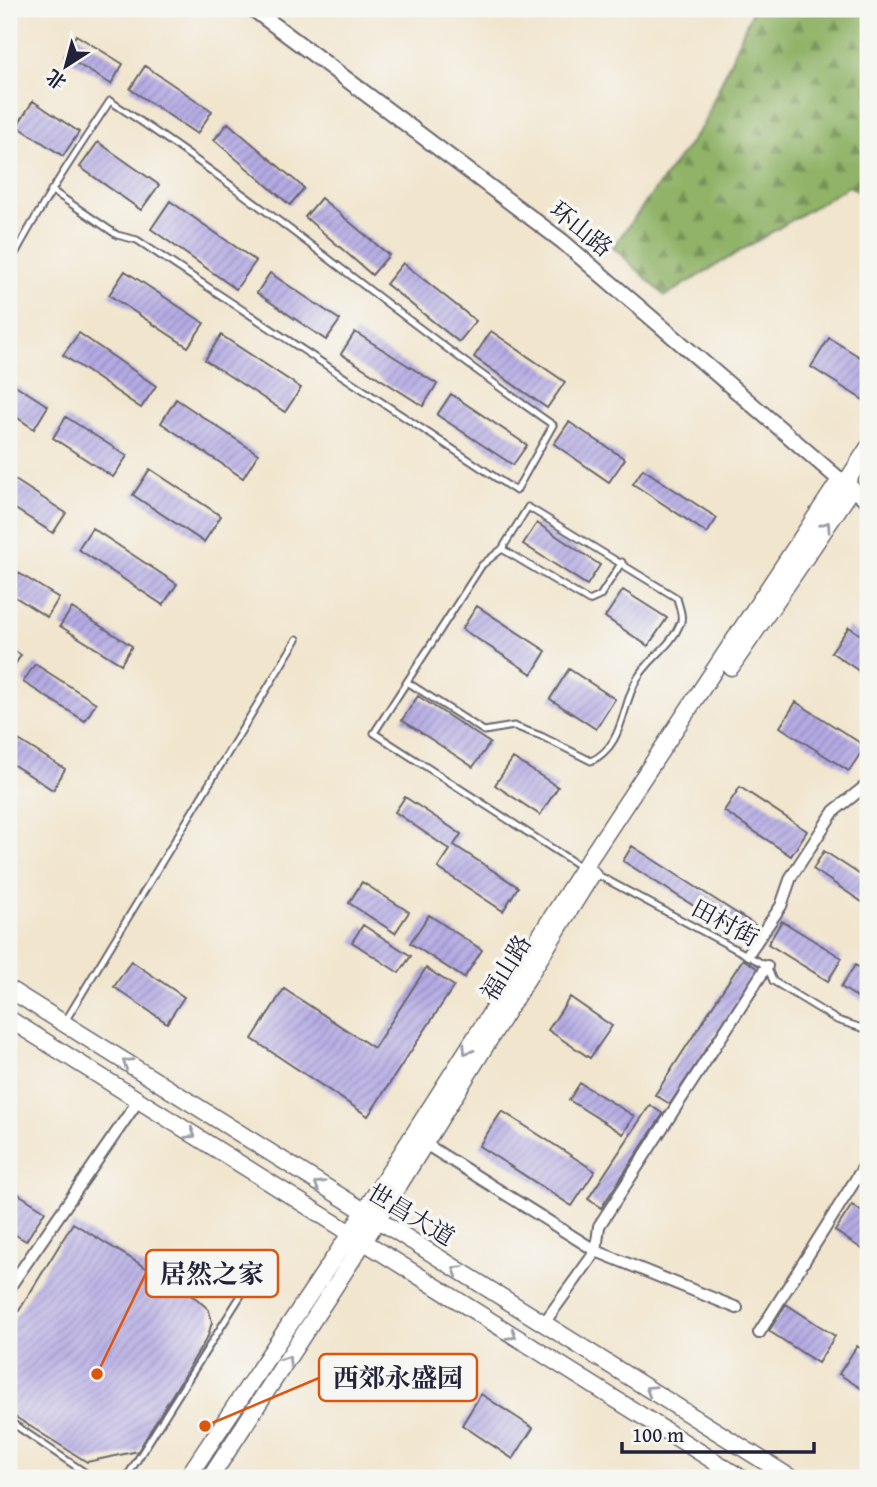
<svg xmlns="http://www.w3.org/2000/svg" width="877" height="1487" viewBox="0 0 877 1487" font-family="'Gentium Book Plus','Noto Serif SC',serif">
  <style>
    .forest { fill: url(#forest-firs); stroke: #596a52; stroke-width: 2 }
    .building { fill: url(#building-hatch) }
    .lines { fill: none; stroke-linecap: round; stroke-linejoin: round }
    .service-casing { stroke: #6a666e; stroke-width: 9 }
    .minor-casing { stroke: #6a666e; stroke-width: 14 }
    .secondary-casing { stroke: #6a666e; stroke-width: 18 }
    .primary-casing { stroke: #6a666e; stroke-width: 19 }
    .service { stroke: #fff; stroke-width: 5 }
    .minor { stroke: #fff; stroke-width: 10 }
    .secondary { stroke: #fff; stroke-width: 14 }
    .primary { stroke: #fff; stroke-width: 16 }
    .oneway { stroke: #9c9ca7 }
    .labels { text-anchor: middle; stroke-width: 7; stroke-linejoin: round; paint-order: stroke }
    .street-label { font-size: 24px; fill: #22223b; stroke: #f6f6f2 }
    .leader { fill: none; stroke: #de560e; stroke-width: 2.5 }
    .callout-dot { fill: #de560e; stroke: #f6f6f2; stroke-width: 2.5 }
    .callout { fill: #f6f6f2; stroke: #de560e; stroke-width: 2.5 }
    .callout-label { font-size: 26px; text-anchor: middle; font-weight: bold; fill: #22223b }
  </style>
  <defs>
    <pattern id="forest-firs" width="22" height="20" patternUnits="userSpaceOnUse" patternTransform="scale(1.75)"><rect width="22" height="20" fill="#90b368"/><path d="M5 1l3.5 6h-7zM16 11l3.5 6h-7z" fill="#759157"/></pattern>
    <pattern id="building-hatch" width="6" height="6" patternUnits="userSpaceOnUse" patternTransform="scale(1.75)"><rect width="6" height="6" fill="#b5abe4"/><path d="M-1 1l2-2M0 6l6-6M5 7l2-2" fill="none" stroke="#938bba"/></pattern>
  </defs>
  <rect width="100%" height="100%" fill="#f6f6f2"/>
  <filter id="ink" filterUnits="userSpaceOnUse"><feTurbulence type="fractalNoise" baseFrequency=".0143" numOctaves="2"/><feDisplacementMap in="SourceGraphic" scale="14" xChannelSelector="R" yChannelSelector="G"/><feConvolveMatrix kernelMatrix="1 2 1 2 8 2 1 2 1" color-interpolation-filters="sRGB"/></filter>
  <filter id="wash" filterUnits="userSpaceOnUse"><feTurbulence type="fractalNoise" baseFrequency=".00686" numOctaves="4" result="noise"/><feDisplacementMap in="SourceGraphic" scale="28" xChannelSelector="R" yChannelSelector="G"/><feGaussianBlur stdDeviation="1.57" result="paint"/><feColorMatrix in="noise" values="0 0 0 0 0 0 0 0 0 0 0 0 0 0 0 0 0 1.4 0 .05"/><feComposite in="paint" operator="in"/></filter>
  <g filter="url(#wash)">
    <rect width="100%" height="100%" fill="#f1e5cd"/>
    <path class="forest" d="M753 9H868V197L849 186 665 296 613 247 703 125Z"/>
    <g id="blocks">
      <path class="building" d="M76 35 123 64 111 84 64 56Z
        M145 66 212 111 197 134 130 89Z
        M33 101 79 132 63 156 17 126Z
        M228 123 304 188 290 205 214 140Z
        M98 142 159 185 141 210 80 167Z
        M321 198 389 255 372 275 305 217Z
        M170 201 256 261 236 289 151 229Z
        M403 263 476 321 459 342 386 284Z
        M125 271 204 323 188 347 109 295Z
        M270 273 340 320 326 340 257 293Z
        M491 331 565 382 547 408 474 357Z
        M355 332 437 384 423 406 341 354Z
        M79 333 156 386 141 408 63 355Z
        M221 335 301 388 285 412 205 360Z
        M829 338 868 362V403L811 367Z
        M9 381 48 406 34 429 9 412Z
        M451 394 527 445 513 465 437 415Z
        M176 399 258 454 243 478 161 423Z
        M66 417 127 456 113 477 53 438Z
        M569 422 625 459 609 482 554 444Z
        M150 469 221 516 204 542 133 495Z
        M643 469 717 518 707 533 633 484Z
        M9 476 66 513 53 533 9 505Z
        M537 523 600 565 587 585 523 544Z
        M92 528 177 584 163 605 78 549Z
        M9 567 59 598 47 617 9 593Z
        M623 590 667 618 648 646 605 617Z
        M477 606 546 651 532 674 462 629Z
        M72 608 132 646 121 664 60 626Z
        M849 627 868 640V677L831 652Z
        M9 647 21 655 9 674Z
        M35 664 96 703 85 721 23 682Z
        M569 669 615 699 596 729 550 699Z
        M418 696 490 743 473 767 402 720Z
        M796 702 865 746 849 771 780 727Z
        M9 734 65 769 53 790 9 762Z
        M513 758 558 787 540 815 495 785Z
        M740 787 807 831 791 856 724 811Z
        M405 797 461 834 454 845 518 887 503 911 438 868 450 850 395 812Z
        M632 846 755 925 746 939 623 861Z
        M824 851 868 880V906L813 869Z
        M362 882 409 912 395 933 349 903Z
        M429 915 482 950 464 978 410 943Z
        M782 921 842 958 828 981 768 944Z
        M363 925 411 956 399 973 352 942Z
        M743 959 758 969 670 1104 655 1095Z
        M131 961 184 997 167 1023 114 987Z
        M855 965 868 973V1004L841 987Z
        M426 968 454 986 368 1116 252 1039 284 989 374 1048Z
        M570 997 612 1026 590 1058 548 1030Z
        M580 1083 634 1116 623 1134 569 1100Z
        M650 1105 663 1114 601 1208 588 1199Z
        M502 1111 595 1171 572 1206 479 1146Z
        M9 1188 45 1211 26 1241 9 1231Z
        M852 1205 868 1216V1253L835 1231Z
        M73 1223 197 1299 209 1310 212 1322 208 1336 138 1451 87 1462 9 1413V1327Z
        M786 1304 835 1336 818 1363 769 1331Z
        M857 1346 868 1353V1393L839 1374Z
        M481 1394 533 1428 513 1459 462 1425Z"/>
    </g>
  </g>
  <g filter="url(#ink)">
    <use href="#blocks" fill-opacity="0" stroke="#6a666e" stroke-width="2"/>
    <g class="lines">
      <g class="service-casing">
        <path id="service" d="M9 265C39 208 74 155 110 101 263 201 402 321 553 425L516 491 137 240 117 235 51 190
          M407 682 484 731 514 726 541 736 591 761C624 746 621 707 637 679 649 658 671 647 680 624 684 617 679 607 677 598L528 507 502 549
          M581 867 374 733 482 565 502 549 589 601 600 596 622 562
          M596 874 767 966 773 981 837 1020 868 1030
          M66 1020 297 639
          M9 1421 93 1478
          M126 1478 245 1289"/>
      </g>
      <g class="minor-casing">
        <path id="minor" d="M748 954 781 906 791 877 834 811 868 784
          M419 1140 596 1251 737 1308
          M9 1288 138 1101
          M544 1323 596 1251 599 1226 767 966
          M759 1333 868 1160"/>
      </g>
      <g class="secondary-casing">
        <path id="secondary" d="M253 9 562 241 840 480 868 500"/>
      </g>
      <g class="primary-casing">
        <path id="primary" d="M845 484 868 448
          M731 667 852 489
          M9 989 791 1478
          M9 1019 741 1478
          M187 1478 350 1234 582 870 840 480
          M210 1478 363 1243 592 874"/>
      </g>
      <use href="#service" class="service"/>
      <use href="#minor" class="minor"/>
      <use href="#secondary" class="secondary"/>
      <use href="#primary" class="primary"/>
    </g>
    <defs><path id="oneway-chevron" d="M-2-3.5L2.5 0L-2 3.5" fill="none" stroke-width="1.6" stroke-linecap="round" stroke-linejoin="round" transform="scale(1.75)"/></defs>
    <g class="oneway">
      <use href="#oneway-chevron" transform="translate(826 526) rotate(-56)"/>
      <use href="#oneway-chevron" transform="translate(467 1050) rotate(123)"/>
      <use href="#oneway-chevron" transform="translate(127 1063) rotate(-148)"/>
      <use href="#oneway-chevron" transform="translate(191 1134) rotate(32)"/>
      <use href="#oneway-chevron" transform="translate(319 1185) rotate(-148)"/>
      <use href="#oneway-chevron" transform="translate(457 1270) rotate(-149)"/>
      <use href="#oneway-chevron" transform="translate(512 1335) rotate(32)"/>
      <use href="#oneway-chevron" transform="translate(287 1360) rotate(-57)"/>
      <use href="#oneway-chevron" transform="translate(650 1390) rotate(-148)"/>
    </g>
  </g>
  <g class="labels">
    <g class="street-label">
      <text transform="translate(581 229) rotate(39)" y="8">环山路</text>
      <text transform="translate(725 923) rotate(28)" y="8">田村街</text>
      <text transform="translate(506 968) rotate(-58)" y="8">福山路</text>
      <text transform="translate(411 1215) rotate(31)" y="8">世昌大道</text>
    </g>
  </g>
  <path class="leader" d="M97 1374L146 1273M205 1426L319 1378"/>
  <g class="callout-dot">
    <circle cx="97" cy="1374" r="7"/>
    <circle cx="205" cy="1426" r="7"/>
  </g>
  <g class="callout">
    <rect x="146" y="1250" width="132" height="47" rx="7"/>
    <rect x="319" y="1354" width="158" height="47" rx="7"/>
  </g>
  <g class="callout-label">
    <text x="212" y="1283">居然之家</text>
    <text x="398" y="1387">西郊永盛园</text>
  </g>
  <rect width="877" height="1487" fill="none" stroke="#f6f6f2" stroke-width="35"/>
  <g transform="translate(66 66) rotate(216)" stroke="#f6f6f2" stroke-width="5" paint-order="stroke">
  <path d="M0-5L12 26L0 18L-12 26Z" fill="#22223b"/>
  <text y="-10" font-size="19" font-weight="bold" text-anchor="middle" fill="#22223b">北</text>
  </g>
  <path d="M622 1442v10h192v-10" fill="none" stroke="#22223b" stroke-width="3.5"/>
  <text x="632" y="1442" font-size="21" fill="#22223b" stroke="#f6f6f2" stroke-width="5" paint-order="stroke">100 m</text>
</svg>
